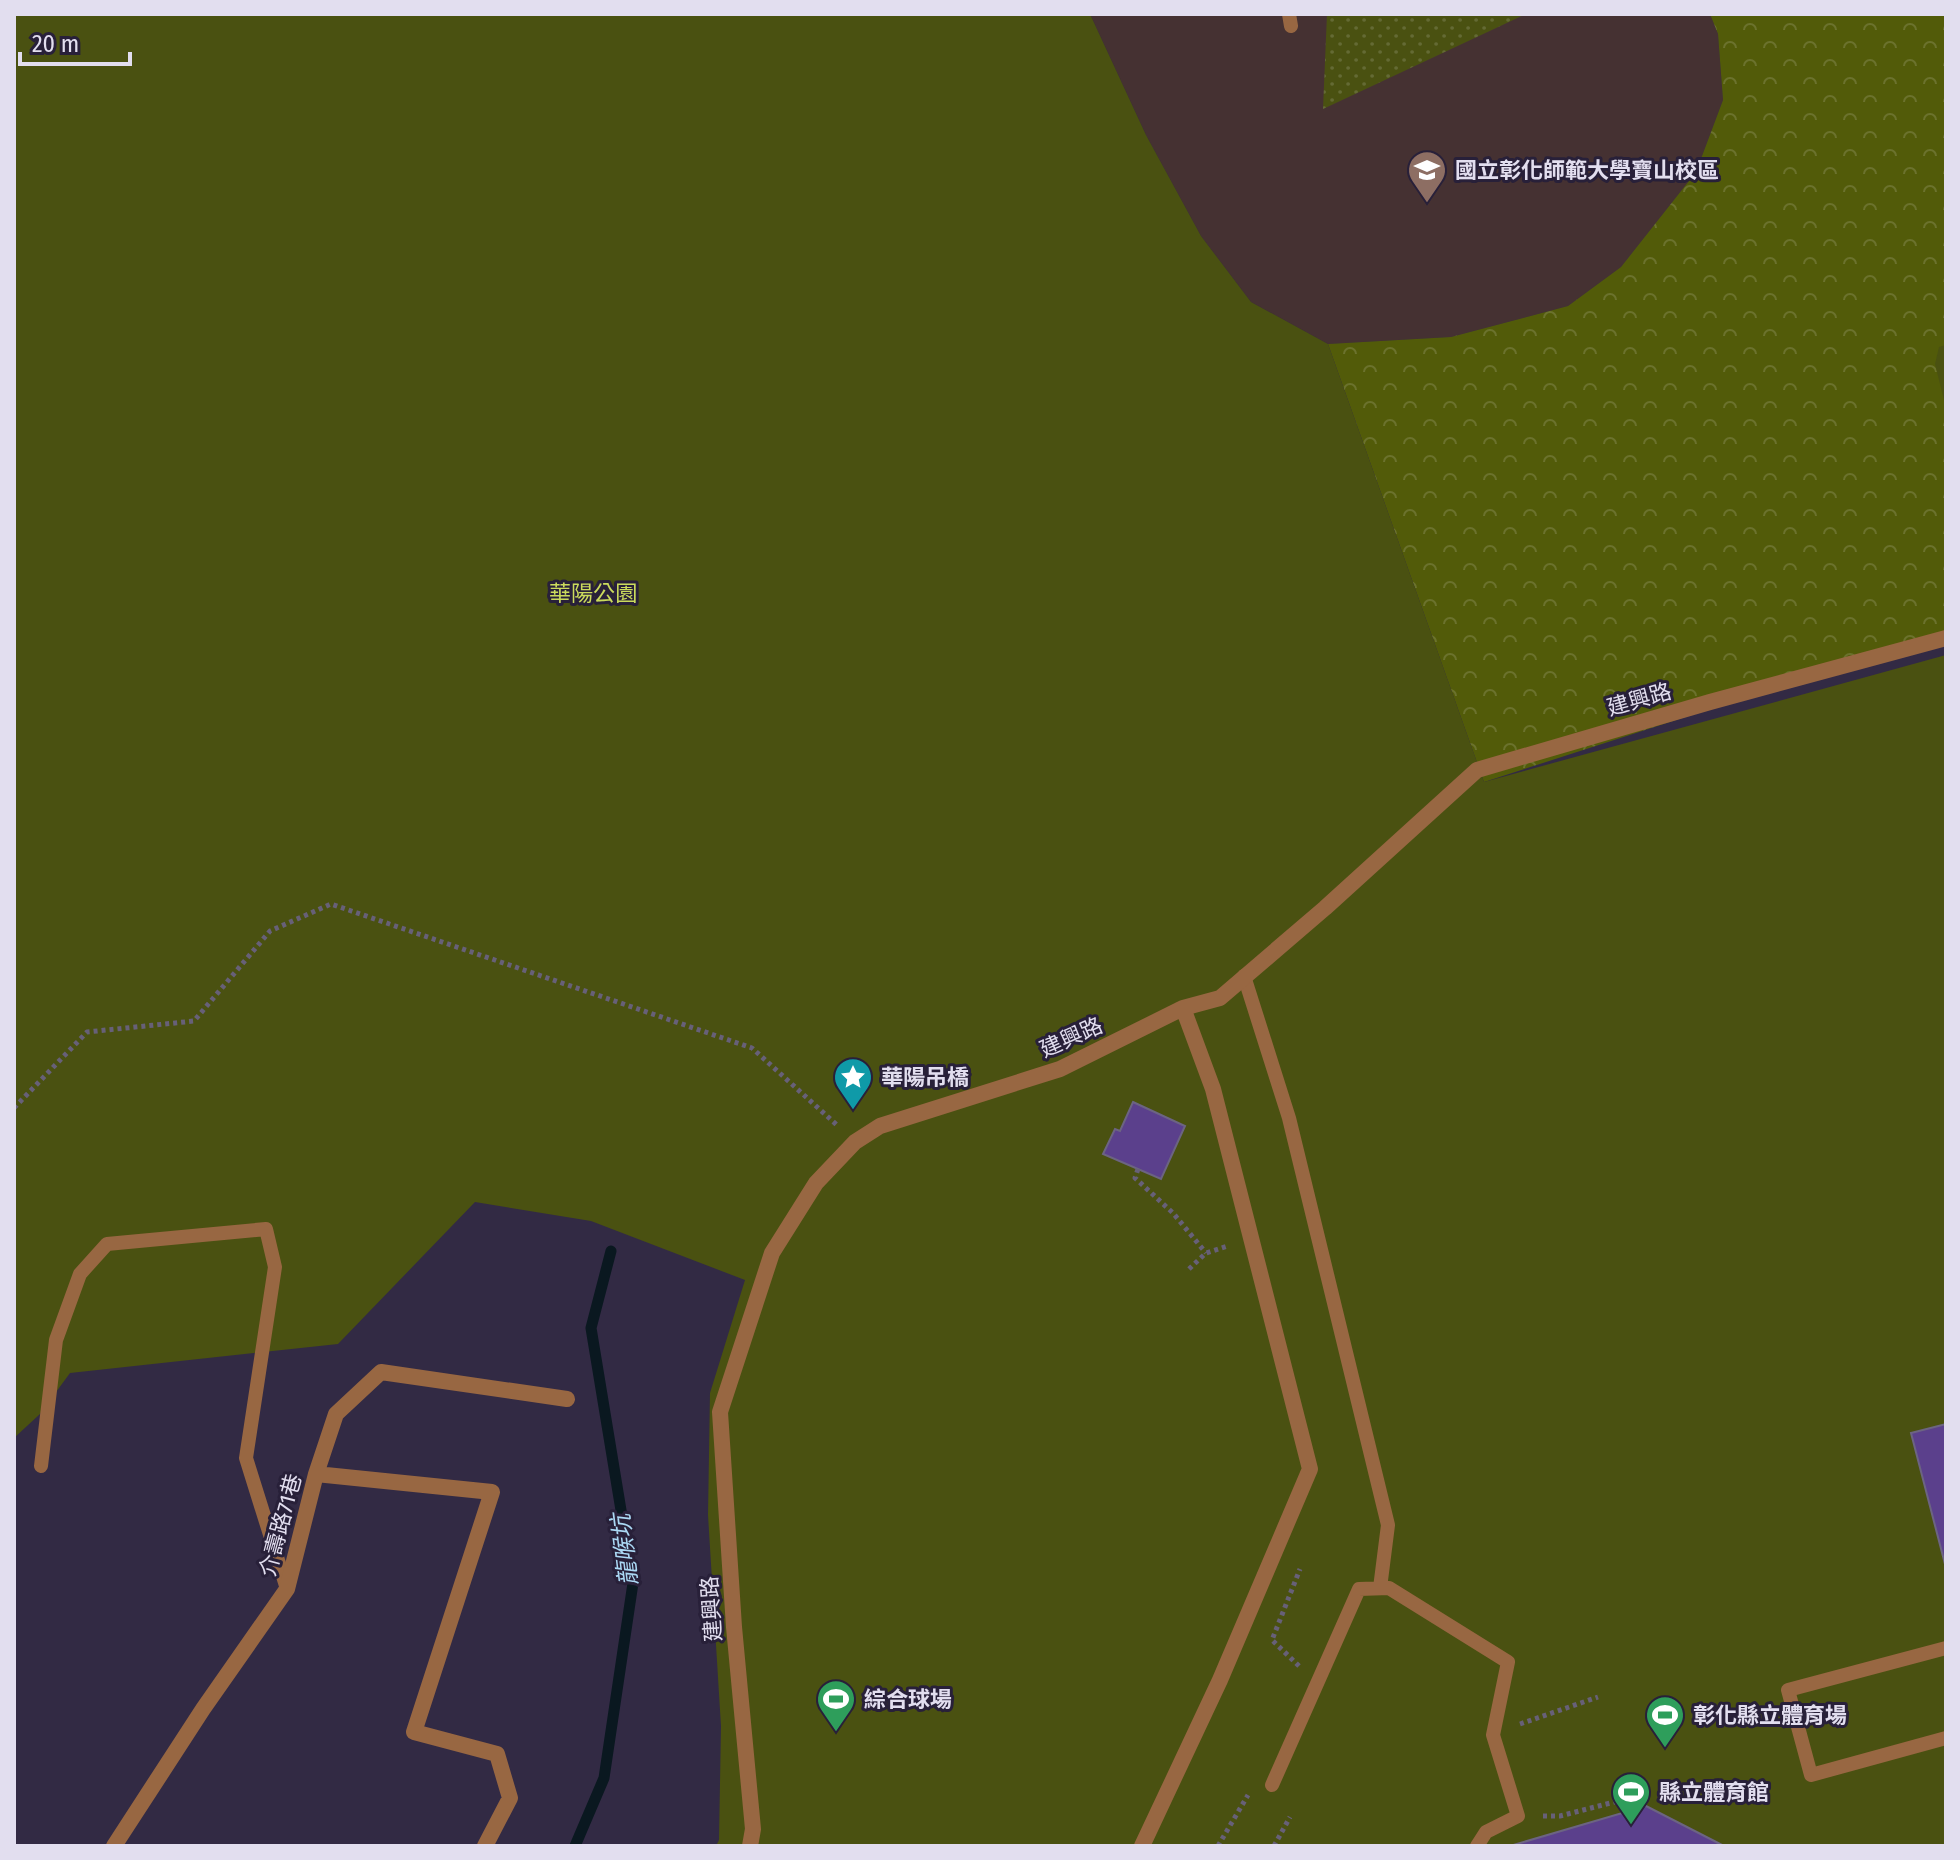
<svg xmlns="http://www.w3.org/2000/svg" width="1960" height="1860" viewBox="0 0 1960 1860" font-family="'Fira Sans Condensed','Noto Sans TC',sans-serif">
  <style>
    .education { fill: #453132 }
    .grass { fill: url(#grass-dots) }
    .forest { fill: url(#forest-crowns) }
    .park { fill: #4a5111 }
    .lines { fill: none; stroke-linecap: round; stroke-linejoin: round }
    .stream { stroke: #0a1820; stroke-width: 11 }
    .building { fill: #5b408c; stroke: #6c6482; stroke-width: 2 }
    .path { stroke: #676078; stroke-width: 5; stroke-dasharray: 4 4; stroke-linecap: butt }
    .service { stroke: #986742; stroke-width: 14 }
    .minor { stroke: #986742; stroke-width: 16 }
    .labels { text-anchor: middle; stroke-width: 6; stroke-linejoin: round; paint-order: stroke }
    .poi-label { font-size: 22px; font-weight: bold; fill: #e2deef; stroke: #282039; text-anchor: start }
    .park-label { font-size: 22px; fill: #cbdb5c; stroke: #282039 }
    .street-label { font-size: 22px; fill: #e2deef; stroke: #282039 }
    .water-label { font-size: 24px; font-style: italic; fill: #abd8f4; stroke: #282039 }
  </style>
  <defs>
    <pattern id="grass-dots" width="8" height="8" patternUnits="userSpaceOnUse" patternTransform="scale(2)"><rect width="8" height="8" fill="#4a5111"/><path d="M2 2h.1M6 6h.1" fill="none" stroke="#646a34" stroke-width="1.8" stroke-linecap="round"/></pattern>
    <pattern id="forest-crowns" width="20" height="18" patternUnits="userSpaceOnUse" patternTransform="scale(2)"><rect width="20" height="18" fill="#525b09"/><path d="M2 6a3 3 0 1 1 6 0M12 15a3 3 0 1 1 6 0" fill="none" stroke="#6b722d"/></pattern>
  </defs>
  <rect width="100%" height="100%" fill="#322a44"/>
  <path class="education" d="M1090 14H1710L1718 34 1723 100 1696 172 1621 267 1568 306 1451 337 1328 344 1251 302 1201 236 1146 135Z"/>
  <path class="grass" d="M1327 14H1526L1323 109Z"/>
  <path class="forest" d="M1710 14H1946V633L1484 782 1328 344 1451 337 1568 306 1621 267 1696 172 1723 100 1718 34Z"/>
  <path class="park" d="M14 14H1090L1146 135 1201 236 1251 302 1328 344 1484 782 1946 655V1846H716L719 1840 721 1726 708 1515 710 1393 745 1280 591 1221 475 1202 338 1344 70 1373 40 1414 14 1438Z
    M1946 345V408L1935 364 1939 347Z"/>
  <g class="lines">
    <path class="stream" d="M575 1846 604 1778 633 1583 591 1328 611 1251"/>
  </g>
  <path class="building" d="M1133 1102 1185 1126 1161 1179 1103 1154 1115 1129 1120 1131Z
    M1946 1424V1568L1911 1433Z
    M1646 1806 1724 1846H1510Z"/>
  <g class="lines">
    <path class="path" d="M14 1108 87 1032 194 1021 270 931 331 904 752 1048 838 1126
      M1138 1169 1135 1178 1173 1213 1206 1253
      M1189 1269 1206 1253 1228 1246
      M1299 1666 1272 1640 1300 1569
      M1520 1724 1598 1697
      M1543 1816H1560L1626 1799
      M1218 1846 1248 1795
      M1274 1846 1290 1817"/>
    <path class="service" d="M1289 14 1291 26
      M1244 976 1289 1118 1388 1525 1380 1588
      M41 1466 56 1340 80 1274 107 1244 266 1229 275 1267 246 1458 287 1589
      M1946 1648 1788 1690 1811 1775 1946 1738
      M1272 1785 1359 1589 1389 1588 1508 1662 1493 1735 1518 1816 1486 1832 1477 1846"/>
    <path class="minor" d="M316 1474 492 1492 414 1732 497 1754 510 1798 485 1846
      M114 1846 203 1709 287 1589 316 1474 336 1414 381 1372 567 1399
      M750 1846 753 1829 734 1627 720 1412 772 1253 816 1183 855 1142 880 1126 1060 1069 1183 1008 1220 998 1325 908 1477 770 1710 702 1946 638
      M1142 1846 1220 1680 1310 1469 1213 1089 1183 1008"/>
  </g>
  <defs>
    <g id="university-pin" transform="scale(2)"><path d="M0 17L-7.5 6A9.5 9.5 0 1 1 7.5 6Z" fill="#8d6e63" stroke="#282039"/><path d="M0-5L7-2L0 1L-7-2ZM-4 1L0 2.5L4 1V4Q0 6-4 4Z" fill="#fff"/></g>
    <g id="sight-pin" transform="scale(2)"><path d="M0 17L-7.5 6A9.5 9.5 0 1 1 7.5 6Z" fill="#0f9aa8" stroke="#282039"/><path d="M0-6L1.8-2.2L6-1.7L2.9 1.2L3.7 5.4L0 3.3L-3.7 5.4L-2.9 1.2L-6-1.7L-1.8-2.2Z" fill="#fff"/></g>
    <g id="stadium-pin" transform="scale(2)"><path d="M0 17L-7.5 6A9.5 9.5 0 1 1 7.5 6Z" fill="#2e9e5b" stroke="#282039"/><path d="M0-5a6.5 5 0 1 0 0 10a6.5 5 0 1 0 0-10ZM-3.5-1.8h7v3.6h-7Z" fill="#fff"/></g>
  </defs>
  <g fill-rule="evenodd">
    <use href="#university-pin" x="1427" y="170"/>
    <use href="#sight-pin" x="853" y="1077"/>
    <use href="#stadium-pin" x="836" y="1699"/>
    <use href="#stadium-pin" x="1665" y="1715"/>
    <use href="#stadium-pin" x="1631" y="1792"/>
  </g>
  <g class="labels">
    <g class="poi-label">
      <text x="1455" y="178">國立彰化師範大學寶山校區</text>
      <text x="881" y="1085">華陽吊橋</text>
      <text x="864" y="1707">綜合球場</text>
      <text x="1693" y="1723">彰化縣立體育場</text>
      <text x="1659" y="1800">縣立體育館</text>
    </g>
    <g class="park-label">
      <text x="593" y="601">華陽公園</text>
    </g>
    <g class="street-label">
      <text transform="translate(1639 699) rotate(-16)" y="8">建興路</text>
      <text transform="translate(1071 1037) rotate(-24)" y="8">建興路</text>
      <text transform="translate(280 1525) rotate(-75)" y="8">介壽路71巷</text>
      <text transform="translate(711 1609) rotate(-94)" y="8">建興路</text>
    </g>
    <g class="water-label">
      <text transform="translate(625 1550) rotate(-97)" y="8">龍喉坑</text>
    </g>
  </g>
  <rect width="1960" height="1860" fill="none" stroke="#e2deef" stroke-width="32"/>
  <path d="M20 52v12h110v-12" fill="none" stroke="#e2deef" stroke-width="4"/>
  <text x="32" y="52" font-size="24" fill="#e2deef" stroke="#282039" stroke-width="6" paint-order="stroke">20 m</text>
</svg>
